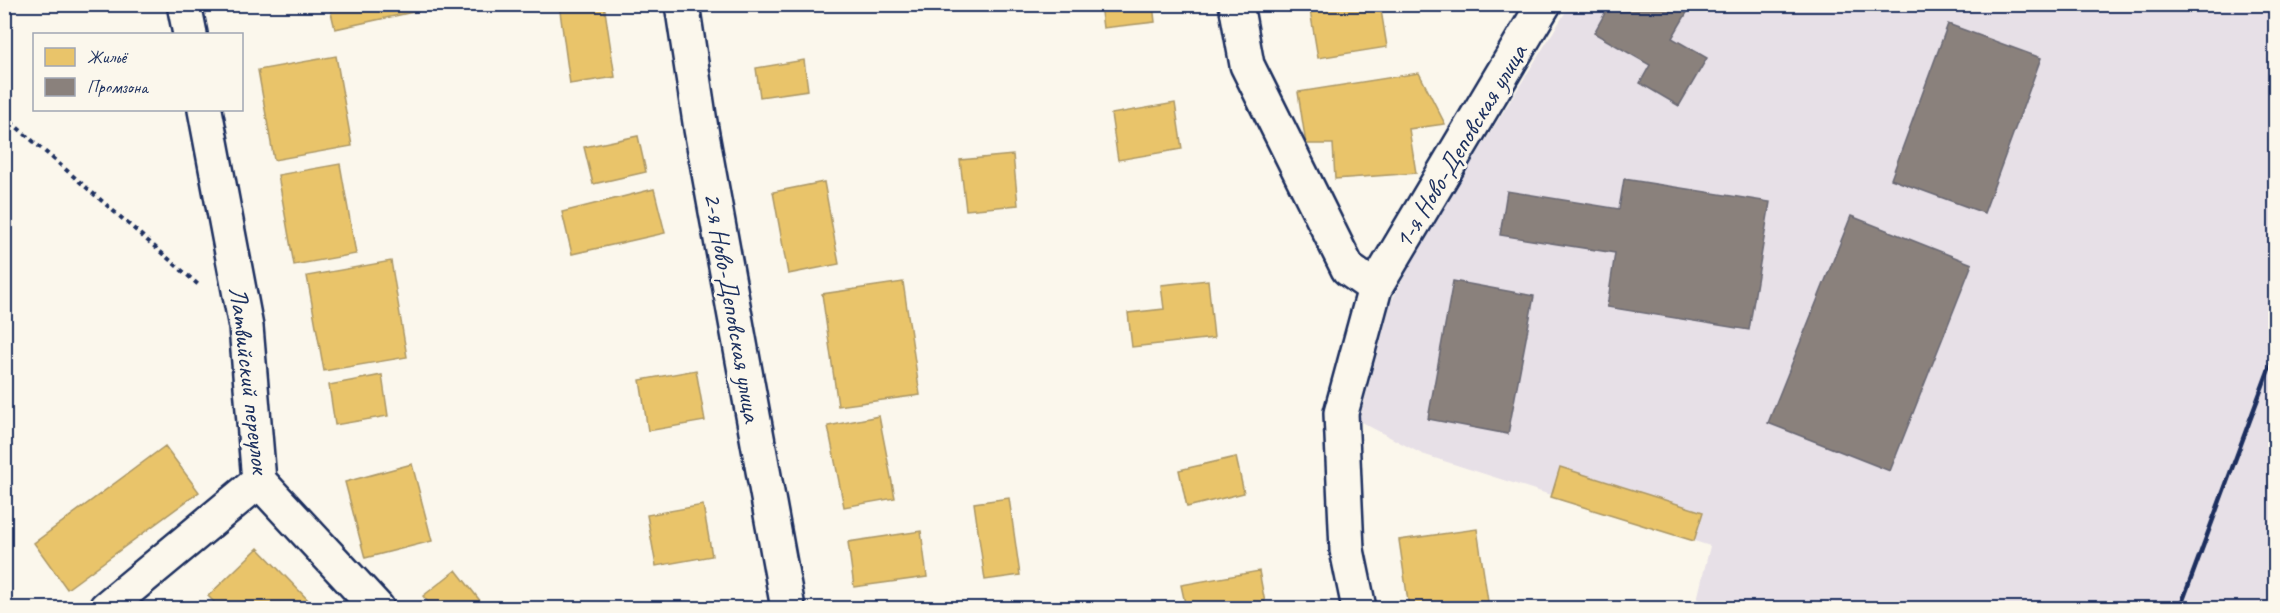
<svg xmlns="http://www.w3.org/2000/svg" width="2280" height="613" viewBox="0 0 2280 613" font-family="Caveat,sans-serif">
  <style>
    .built { fill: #e7e0e7 }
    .homes { fill: #e9c46a; stroke: #ab9766; stroke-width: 1.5 }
    .industry { fill: #8a817c; stroke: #696873; stroke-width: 1.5 }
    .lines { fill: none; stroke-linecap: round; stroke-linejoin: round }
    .minor-casing { stroke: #1b2f5e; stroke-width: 38 }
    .path { stroke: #1b2f5e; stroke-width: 4; stroke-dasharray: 4.5 4.5; stroke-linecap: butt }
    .minor { stroke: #fbf7ec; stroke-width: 33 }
    .rail { stroke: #1b2f5e; stroke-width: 4.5 }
    .labels { text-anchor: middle; stroke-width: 6; stroke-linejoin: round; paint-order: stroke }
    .street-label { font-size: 26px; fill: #1b2f5e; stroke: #fbf7ec }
  </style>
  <rect width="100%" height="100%" fill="#fbf7ec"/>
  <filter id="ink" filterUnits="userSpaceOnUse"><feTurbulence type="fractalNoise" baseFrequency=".0167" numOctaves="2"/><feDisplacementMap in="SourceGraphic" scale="12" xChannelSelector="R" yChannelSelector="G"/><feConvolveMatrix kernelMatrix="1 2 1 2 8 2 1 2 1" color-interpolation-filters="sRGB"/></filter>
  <g filter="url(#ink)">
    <path class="built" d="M1570 5H2275V608H1695L1710 546 1422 454 1359 421 1391 302 1422 242Z"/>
    <path class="homes" d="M329 4H416L418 11 335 29Z
      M559 4H604L615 77 570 84Z
      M1100 4H1153L1155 22 1103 28Z
      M1309 4H1406V6L1381 10 1387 47 1318 58Z
      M336 56 352 146 274 160 258 70Z
      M804 60 808 90 760 97 756 68Z
      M1419 73 1445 124 1409 129 1416 173 1335 179 1333 144H1306L1298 92Z
      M1175 103 1182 149 1118 160 1111 114Z
      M638 136 646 172 593 184 584 147Z
      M1013 155 1018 205 966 210 960 160Z
      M340 164 356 254 294 265 278 175Z
      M824 182 839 264 788 274 773 192Z
      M654 189 665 233 572 254 562 212Z
      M391 261 407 357 324 371 307 276Z
      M1208 280 1214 338 1132 347 1128 313 1164 309 1161 285Z
      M903 282 920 395 838 406 822 294Z
      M696 370 705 421 648 431 640 380Z
      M382 375 388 416 335 425 329 385Z
      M879 416 895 498 844 507 828 426Z
      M165 446 199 492 67 589 34 543Z
      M1236 457 1244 493 1187 507 1179 470Z
      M412 464 432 541 365 558 345 482Z
      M1560 467 1703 512 1694 541 1551 497Z
      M1009 498 1020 575 985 580 974 503Z
      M703 505 712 556 656 566 647 515Z
      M1477 529 1489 608H1409L1399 540Z
      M921 531 927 577 854 587 848 542Z
      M258 548 310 602 303 608H220L208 596Z
      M456 570 485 607 484 608H433L423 596Z
      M1259 571 1266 608H1186L1181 585Z"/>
    <path class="industry" d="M1610 4H1692L1672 38 1707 58 1679 106 1640 83 1650 65 1594 33Z
      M1948 24 2041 58 1984 213 1891 179Z
      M1624 179 1770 202 1749 330 1607 307 1615 253 1500 235 1507 191 1619 209Z
      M1851 216 1972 264 1890 471 1768 423Z
      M1453 281 1534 296 1508 434 1428 419Z"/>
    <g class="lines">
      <g class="minor-casing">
        <path id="minor" d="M184 4 190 34
          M682 4 701 129 788 608
          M1236 4 1247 65 1348 269 1375 288 1341 413 1347 550 1359 608
          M205 110 246 327 259 481 377 608
          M1375 288 1544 4
          M106 608 259 481"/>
      </g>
      <path class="path" d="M4 116 201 287"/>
      <use href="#minor" class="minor"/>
      <path class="rail" d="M2180 608 2276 350"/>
    </g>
  </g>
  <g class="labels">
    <g class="street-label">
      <text transform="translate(1460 146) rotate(-59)" y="9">1-я Ново-Деповская улица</text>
      <text transform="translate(733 307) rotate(80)" y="9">2-я Ново-Деповская улица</text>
      <text transform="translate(250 380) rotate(83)" y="9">Латвийский переулок</text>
    </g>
  </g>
  <rect width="2280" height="613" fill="none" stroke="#fbf7ec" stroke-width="24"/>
  <rect x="12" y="12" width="2256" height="589" fill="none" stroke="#1b2f5e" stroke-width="2" filter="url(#ink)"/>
  <rect x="33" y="33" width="210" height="78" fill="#fbf7ec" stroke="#a1a7b3" stroke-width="1.5"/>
  <rect x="45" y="48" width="30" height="18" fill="#e9c46a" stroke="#a1a7b3" stroke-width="1.5"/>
  <text x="87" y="63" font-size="18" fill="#1b2f5e">Жильё</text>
  <rect x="45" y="78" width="30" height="18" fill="#8a817c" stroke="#a1a7b3" stroke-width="1.5"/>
  <text x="87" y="93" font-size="18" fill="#1b2f5e">Промзона</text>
</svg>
